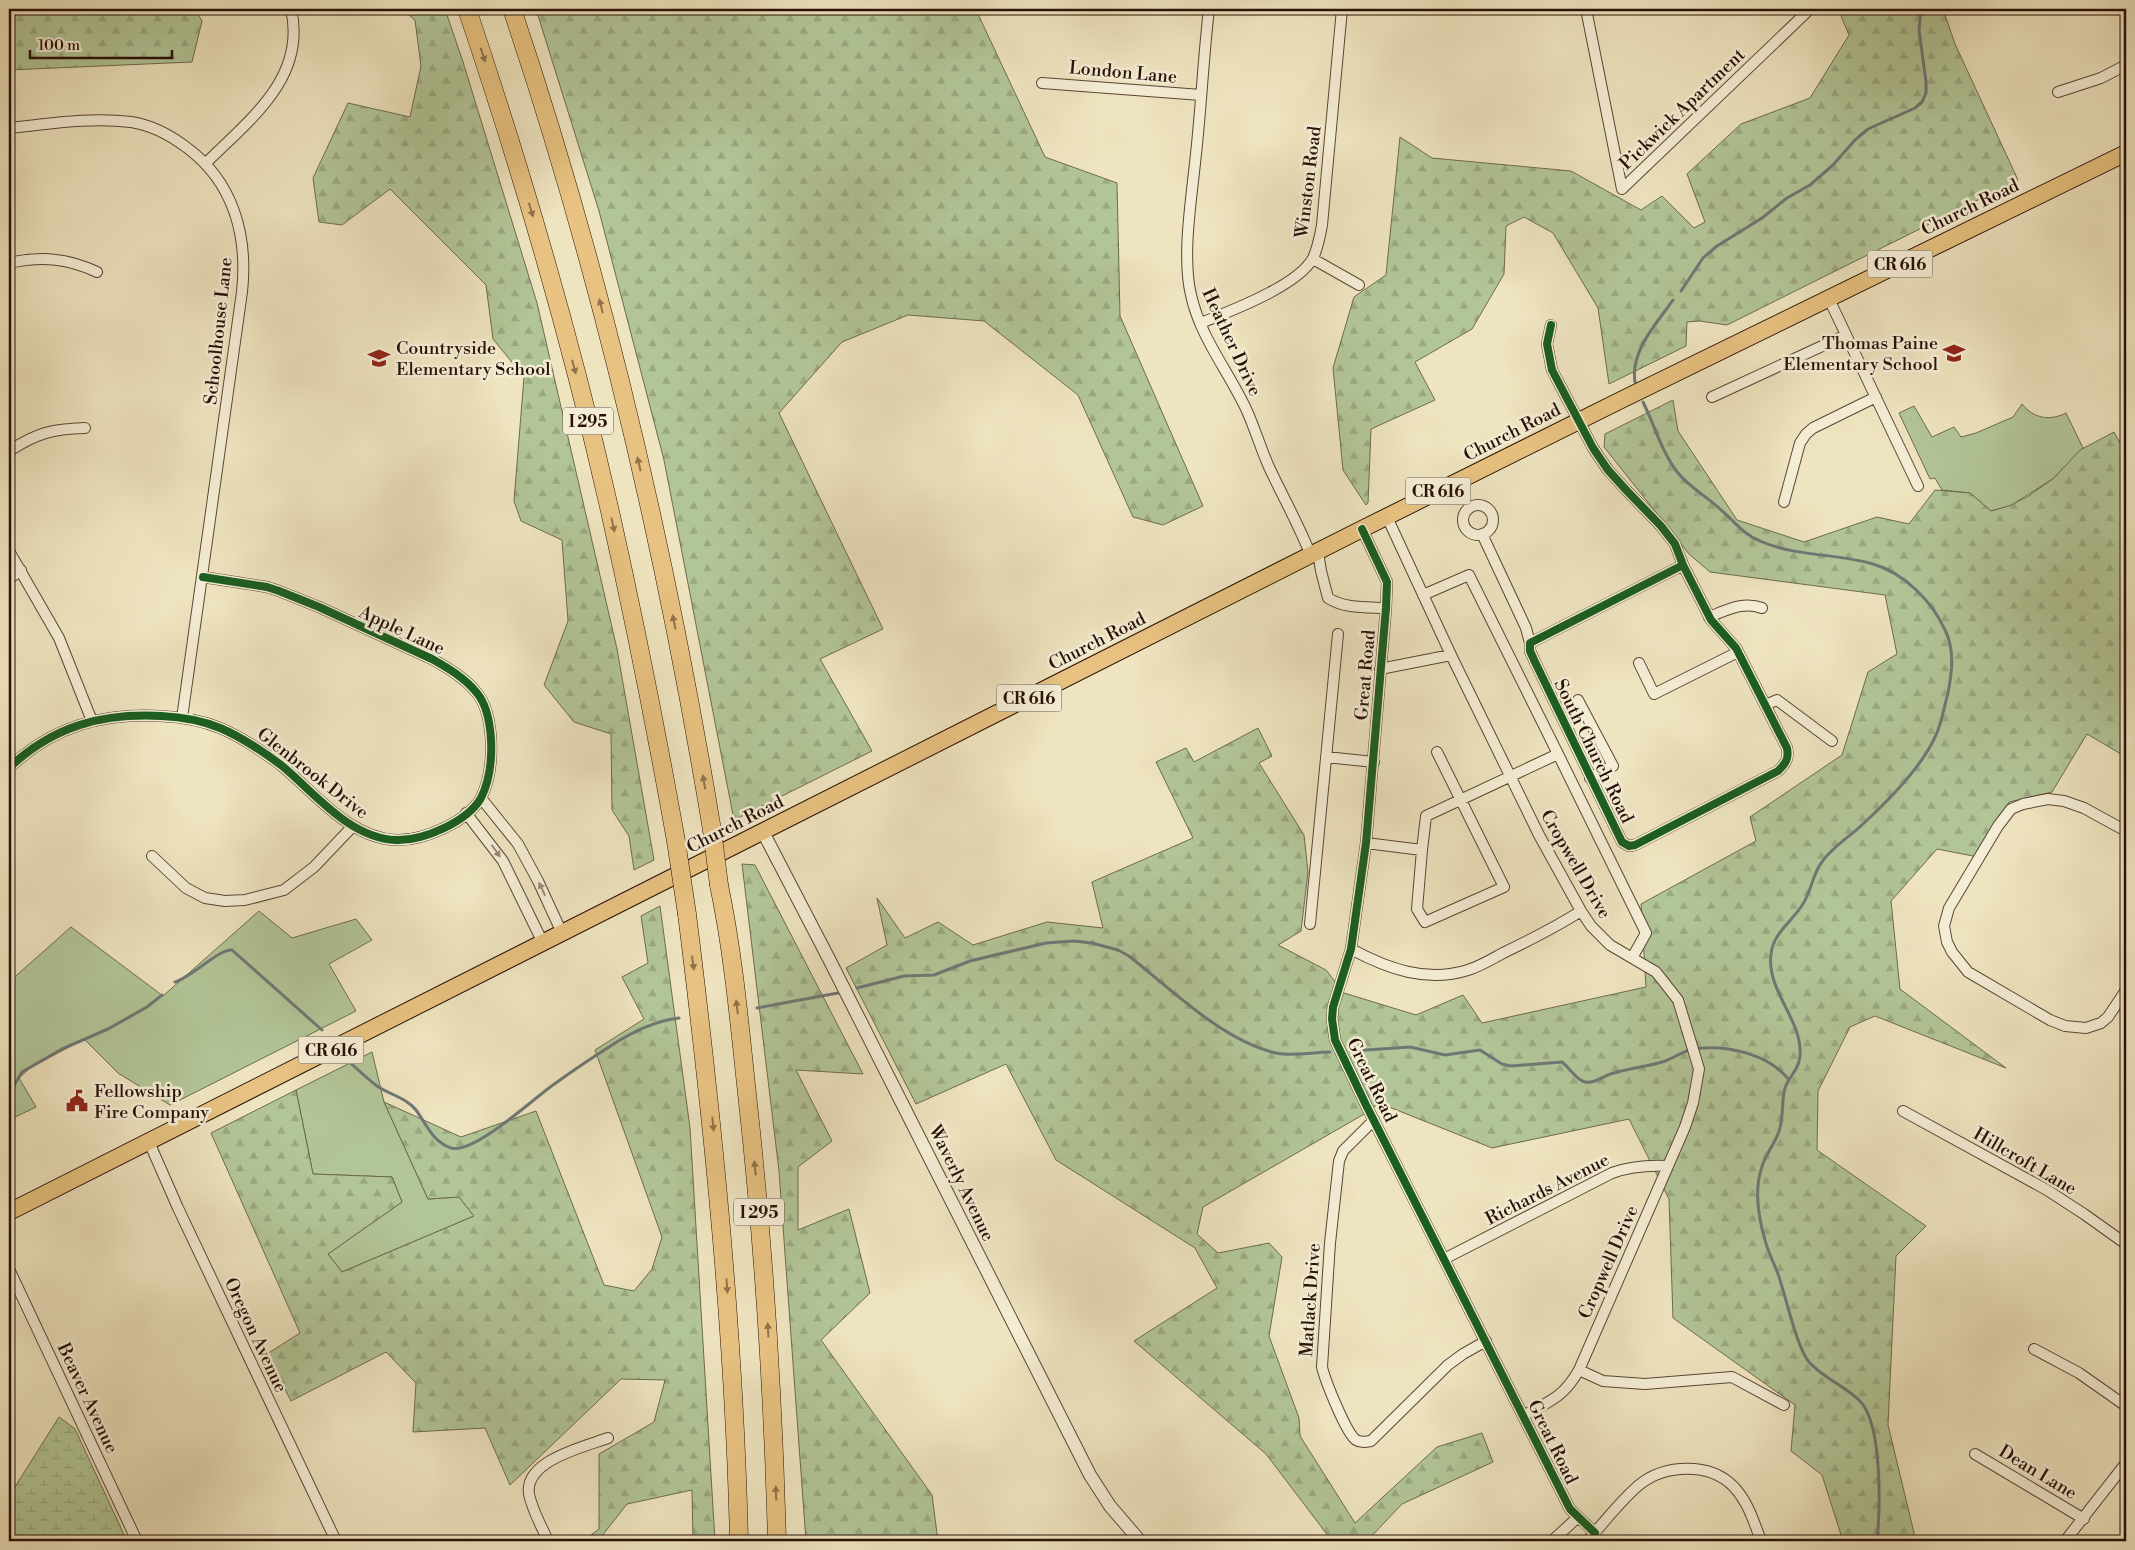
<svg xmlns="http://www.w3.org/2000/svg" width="2135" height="1550" viewBox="0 0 2135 1550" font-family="'Libre Bodoni',serif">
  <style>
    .green { fill: #b2c597; stroke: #6d6a4f }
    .forest { fill: url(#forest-firs); stroke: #6d6a4f }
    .wetland { fill: url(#wetland-marsh); stroke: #6d6a4f }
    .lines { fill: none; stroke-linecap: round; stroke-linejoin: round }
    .stream { stroke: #6f7775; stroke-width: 3 }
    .minor-casing { stroke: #5a4535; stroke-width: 12 }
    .tertiary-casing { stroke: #5a4535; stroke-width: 14 }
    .primary-casing { stroke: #281007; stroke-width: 18 }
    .motorway-casing { stroke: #281007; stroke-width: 19 }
    .minor { stroke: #f4edd5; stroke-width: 10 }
    .tertiary { stroke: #f4edd5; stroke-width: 12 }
    .primary { stroke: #e7c280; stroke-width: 16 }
    .motorway { stroke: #e7c280; stroke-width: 18 }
    .motorway-bridge-casing { stroke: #281007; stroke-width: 19; stroke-linecap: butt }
    .motorway-bridge { stroke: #e7c280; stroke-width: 18 }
    .cycleway-casing { stroke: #f4edd5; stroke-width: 11 }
    .cycleway { stroke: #1b5e20; stroke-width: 8 }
    .oneway { fill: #91724a }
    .oneway2 { fill: #988a78 }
    .labels { text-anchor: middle; stroke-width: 5; stroke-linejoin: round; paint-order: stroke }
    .shield { fill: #f4edd5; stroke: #655245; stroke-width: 1 }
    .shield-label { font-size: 16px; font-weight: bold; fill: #281007 }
    .street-label { font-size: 18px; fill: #281007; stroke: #f4edd5 }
    .poi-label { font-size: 18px; fill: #281007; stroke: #f4edd5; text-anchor: start }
  </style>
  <defs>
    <pattern id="forest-firs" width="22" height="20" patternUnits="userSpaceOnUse" patternTransform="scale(1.25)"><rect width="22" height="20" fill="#b2c597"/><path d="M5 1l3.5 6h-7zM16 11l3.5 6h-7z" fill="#99a881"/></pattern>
    <pattern id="wetland-marsh" width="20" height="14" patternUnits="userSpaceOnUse" patternTransform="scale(1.25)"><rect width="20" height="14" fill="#b2c597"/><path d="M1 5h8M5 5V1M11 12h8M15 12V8" fill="none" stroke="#99a881"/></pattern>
  </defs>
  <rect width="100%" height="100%" fill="#eee4bf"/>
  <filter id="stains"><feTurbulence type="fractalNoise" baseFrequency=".004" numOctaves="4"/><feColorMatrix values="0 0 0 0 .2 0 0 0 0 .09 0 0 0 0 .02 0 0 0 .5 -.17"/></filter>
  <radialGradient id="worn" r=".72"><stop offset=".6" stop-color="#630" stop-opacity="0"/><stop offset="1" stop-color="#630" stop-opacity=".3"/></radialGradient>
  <path class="green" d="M2022 404C2034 419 2050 421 2066 413L2083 448 2054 478 2010 506 1991 511 1970 493 1942 490 1935 478 1930 479 1899 413 1914 406 1932 437 1954 427 1961 437 1976 433 2013 417Z
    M259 911 292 938 356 919 372 940 329 964 356 1011 170 1105 118 1073 84 1039 30 1068 19 1078 36 1107 9 1120V982L71 927 163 996Z
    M372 1052 384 1102 428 1199 459 1197 474 1216 342 1272 328 1254 402 1202 392 1177 313 1174 296 1090Z"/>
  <path class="forest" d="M9 9H195L202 21 192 62 9 70Z
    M401 9H445L463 62 537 303 617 649 654 860 634 870 629 836 612 810 611 734 574 722 544 685 568 621 562 540 521 521 514 501 524 377 493 339 486 285 390 189 342 225 319 222 313 178 348 103 410 117 421 66 415 20Z
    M536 9H966L977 12 1045 157 1117 183 1120 316 1203 506 1163 525 1133 517 1078 395 984 321 908 315 842 342 779 413 883 629 820 659 872 751 734 820 664 460 599 211Z
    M1838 9H1943L1955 44 2018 180 1727 325 1700 321 1687 322 1686 346 1609 384 1598 308 1553 233 1524 217 1506 226 1504 274 1472 329 1415 362 1435 400 1371 429 1368 503 1366 505 1343 470 1333 368 1354 297 1386 275 1400 137 1432 158 1571 171 1641 210 1662 196 1694 228 1705 222 1687 174 1741 124 1810 98 1849 35Z
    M1673 400 1678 431 1737 520 1804 542 1877 517 1909 524 1935 490 1970 493 1991 511 2009 506 2027 497 2054 478 2080 450 2114 432 2120 443 2126 433V757L2087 734 2052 792 2009 802 1978 857 1937 849 1891 901 1900 989 2006 1068 1875 1016 1850 1027 1818 1091 1817 1150 1926 1226 1896 1256 1888 1425 1916 1541H1843L1822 1475 1791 1451 1795 1405 1673 1318 1669 1199 1629 1119 1492 1148 1379 1103 1366 1113 1203 1207 1197 1234 1218 1253 1269 1243 1282 1257 1269 1336 1299 1418 1300 1436 1355 1523 1437 1447 1482 1433 1493 1462 1402 1504 1367 1541H1332L1266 1454 1134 1341 1217 1288 1195 1248 1056 1160 1006 1064 916 1104 846 968 887 945 877 898 905 938 938 922 973 945 1047 922 1103 928 1092 882 1193 838 1156 762 1186 748 1194 762 1258 728 1272 756 1259 763 1304 835 1308 872 1301 931 1278 945 1326 970 1344 993 1416 1015 1463 995 1482 1023 1646 987 1641 904 1756 841 1750 817 1842 755 1868 672 1897 654 1885 595 1710 572 1689 554 1604 447 1605 434Z
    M742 864 755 865 863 1074 796 1070 832 1141 798 1167V1230L849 1209 870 1293 821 1340 932 1495 938 1541H806L779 1171Z
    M660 906 690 1128 715 1541H693L692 1490 627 1504 598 1541H583L599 1529V1454L654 1422 665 1380 621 1379 510 1485 485 1428 413 1432 416 1383 386 1352 291 1401 267 1354 300 1333 211 1133 296 1090 313 1174 392 1177 402 1202 328 1254 342 1272 474 1216 459 1197 428 1199 384 1102 461 1137 536 1111 604 1285 634 1291 652 1269 662 1237 595 1050 644 1019 622 977 648 963 641 916Z"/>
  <path class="wetland" d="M59 1417 75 1429 127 1541H9V1490H13Z"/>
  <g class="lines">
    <path class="stream" d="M1681 291 1703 258 1717 246 1762 218 1787 198 1810 185 1833 165 1855 140 1868 129 1915 108 1922 102 1926 93V82L1919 30 1921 9
      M1635 382C1630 351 1657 323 1673 300
      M1643 402C1654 424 1662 453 1678 473 1690 488 1708 497 1721 510 1734 521 1744 535 1760 541 1796 557 1836 553 1873 564 1904 573 1932 601 1945 630 1955 650 1952 672 1948 693 1944 707 1942 722 1936 735 1922 767 1890 799 1864 823 1851 836 1832 847 1822 862 1812 874 1812 892 1801 907 1790 923 1773 934 1771 954 1766 991 1803 1020 1800 1056 1799 1070 1789 1076 1785 1088 1781 1102 1784 1117 1779 1131 1775 1144 1764 1156 1761 1170 1754 1192 1759 1219 1765 1240 1768 1252 1774 1263 1778 1274 1786 1296 1796 1346 1809 1362 1823 1378 1845 1386 1860 1401 1883 1425 1880 1510 1877 1541
      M175 982C191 977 221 948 232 950L322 1030
      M857 988 904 976 934 975 970 961 1046 943 1074 941 1092 943 1118 950 1129 956C1171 989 1223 1041 1276 1053 1293 1057 1313 1052 1330 1052
      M757 1008 838 993
      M1351 1051 1410 1047 1445 1055 1480 1050 1502 1064 1511 1066 1562 1062C1569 1067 1576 1080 1585 1082 1595 1084 1604 1075 1614 1073 1630 1068 1646 1067 1662 1062 1673 1059 1682 1051 1694 1049 1726 1044 1769 1054 1789 1080
      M343 1056C354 1066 365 1077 377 1086 390 1095 405 1097 416 1110 427 1125 432 1141 451 1148 473 1155 533 1099 553 1085 571 1072 590 1059 609 1047 630 1033 654 1021 679 1018
      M9 1094 22 1072 62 1049 108 1029 147 1007 162 995"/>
    <g class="minor-casing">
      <path id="minor" d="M1209 9C1203 60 1201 112 1195 163 1191 202 1182 257 1191 295 1200 337 1229 372 1247 411 1255 429 1261 449 1269 467 1283 497 1299 525 1311 556
        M1586 9 1622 189
        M1042 83 1201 95
        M2058 92 2101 78 2126 65
        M9 128C49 124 90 117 131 122 151 125 170 135 186 147 234 182 248 236 242 292L182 718
        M206 163C249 120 307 78 291 9
        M1622 189 1810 9
        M1313 259 1359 285
        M9 263C41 256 67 258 97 272
        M1829 299 1918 486
        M1201 323C1230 311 1298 286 1313 258 1318 248 1320 236 1322 225L1342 9
        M1551 325 1547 344 1552 370 1593 448 1608 470 1627 491 1661 526 1675 544 1683 565 1530 643V651L1535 662 1622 842 1629 846 1635 845 1778 771C1786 763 1789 759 1787 748L1736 648 1711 620 1683 565
        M1712 397 1846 335
        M9 451C37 433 52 429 85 428
        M1784 502 1800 443 1806 434 1813 428 1876 397
        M1463 520a15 15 0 1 1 30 0a15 15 0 1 1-30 0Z
        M1387 517 1451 655 1539 835 1581 911 1591 926 1610 945 1656 972 1678 1000 1699 1069 1693 1103 1685 1127 1579 1370
        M1362 529 1387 582 1386 608 1366 843 1351 949 1333 1007 1332 1019 1335 1040 1366 1105 1570 1509 1595 1533
        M1482 534 1526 628 1530 643
        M9 551 59 638 92 721
        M1318 552 1321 571 1328 598C1345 609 1367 607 1386 608
        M9 579 21 570
        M1423 595 1469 575 1558 754
        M1709 617C1727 610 1743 601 1762 608
        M1639 663 1654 694 1738 652
        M1380 669 1451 655
        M1578 700 1613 766 1590 778
        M1765 705 1777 700 1832 741
        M1326 757 1374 762
        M9 768C53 726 102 713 161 716 181 717 201 720 220 728 242 737 262 751 281 765 315 793 349 838 396 840 423 841 467 822 481 798 490 780 492 758 491 739 490 724 487 705 477 693 465 678 448 668 432 659L319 607 279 591 267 587 203 577
        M481 798 518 844 538 881 562 933
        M466 813 503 861 543 943
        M2126 831 2084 808 2064 801 2048 799 2023 804 2011 809 1998 826 1949 908 1944 926 1947 942 1952 952 1968 972 2050 1020 2065 1026 2086 1028 2101 1023 2108 1017 2126 990
        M1366 843 1422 850 1426 816 1558 754 1646 933 1632 958
        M1422 850 1417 909 1425 922 1504 887 1437 752
        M152 856 186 888 205 898 225 901 245 900 284 890 314 867 353 826
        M1310 924 1338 634
        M1351 949C1388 969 1427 983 1468 970 1481 966 1492 959 1503 953 1530 940 1556 927 1581 911
        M1903 1111 2047 1190 2084 1214 2126 1244
        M1374 1120 1343 1151 1339 1161 1330 1243 1322 1367C1325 1380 1346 1433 1356 1440 1361 1443 1366 1442 1371 1441L1448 1365 1463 1354 1486 1341
        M149 1142 178 1208 336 1541
        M1444 1259 1612 1173C1631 1166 1648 1165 1668 1166
        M9 1269 137 1541
        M2034 1349 2079 1373 2126 1406
        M1523 1416C1550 1401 1563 1398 1579 1370L1603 1381 1645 1384 1732 1377 1784 1405
        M1975 1454 2084 1519
        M548 1541C542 1527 532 1510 529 1494 524 1461 583 1447 608 1438
        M1552 1541 1577 1518
        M1587 1541C1604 1523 1620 1501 1639 1485 1665 1464 1710 1462 1734 1487 1748 1502 1754 1522 1761 1541
        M2065 1541 2126 1463"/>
    </g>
    <g class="tertiary-casing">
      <path id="tertiary" d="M763 832 829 959 1090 1475 1110 1506 1140 1541"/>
    </g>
    <g class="primary-casing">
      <path id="primary" d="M9 1212 1362 529 1619 401 2126 153"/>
    </g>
    <g class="motorway-casing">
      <path id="motorway" d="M467 9C522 172 571 339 609 507 634 618 656 729 676 841
        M512 9C602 276 666 552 712 830
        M719 885C734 957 740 1030 748 1103 764 1249 773 1395 777 1541
        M687 914C713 1123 734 1331 739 1541"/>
    </g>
    <use href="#minor" class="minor"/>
    <use href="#tertiary" class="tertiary"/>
    <use href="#primary" class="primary"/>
    <use href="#motorway" class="motorway"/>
    <g class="motorway-bridge-casing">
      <path id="motorway-bridge" d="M712 830 719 885
        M676 841 687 914"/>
    </g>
    <use href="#motorway-bridge" class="motorway-bridge"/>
    <g class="cycleway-casing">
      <path id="cycleway" d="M1551 325 1547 344 1552 370 1593 448 1608 470 1627 491 1661 526 1675 544 1683 565 1530 643V651L1535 662 1622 842 1629 846 1635 845 1778 771C1786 763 1789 759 1787 748L1736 648 1711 620 1683 565
        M1362 529 1387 582 1386 608 1366 843 1351 949 1333 1007 1332 1019 1335 1040 1366 1105 1570 1509 1595 1533
        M9 768C53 726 102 713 161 716 181 717 201 720 220 728 242 737 262 751 281 765 315 793 349 838 396 840 423 841 467 822 481 798 490 780 492 758 491 739 490 724 487 705 477 693 465 678 448 668 432 659L319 607 279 591 267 587 203 577"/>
    </g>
    <use href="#cycleway" class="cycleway"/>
  </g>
  <defs><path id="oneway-solid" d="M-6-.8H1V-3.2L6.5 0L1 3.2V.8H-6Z" transform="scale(1.25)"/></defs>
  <g class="oneway">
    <use href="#oneway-solid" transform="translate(483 55) rotate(72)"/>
    <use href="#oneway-solid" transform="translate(531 210) rotate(73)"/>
    <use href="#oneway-solid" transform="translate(601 306) rotate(-104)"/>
    <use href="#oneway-solid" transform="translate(574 367) rotate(75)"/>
    <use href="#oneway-solid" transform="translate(639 464) rotate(-103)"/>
    <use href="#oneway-solid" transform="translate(613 525) rotate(78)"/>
    <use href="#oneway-solid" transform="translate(674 622) rotate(-102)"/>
    <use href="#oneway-solid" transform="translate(704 782) rotate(-99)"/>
    <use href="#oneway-solid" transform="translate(693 963) rotate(82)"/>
    <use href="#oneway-solid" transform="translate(737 1007) rotate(-97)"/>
    <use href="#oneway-solid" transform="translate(713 1124) rotate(84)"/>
    <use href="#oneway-solid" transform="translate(755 1168) rotate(-96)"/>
    <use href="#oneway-solid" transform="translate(727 1286) rotate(86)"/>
    <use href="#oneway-solid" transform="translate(768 1330) rotate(-93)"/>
    <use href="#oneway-solid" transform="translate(776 1493) rotate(-92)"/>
  </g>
  <g class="oneway2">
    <use href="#oneway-solid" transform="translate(496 851) rotate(55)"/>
    <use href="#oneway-solid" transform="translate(542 889) rotate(-115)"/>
  </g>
  <defs>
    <g id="school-bare" transform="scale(1.725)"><path d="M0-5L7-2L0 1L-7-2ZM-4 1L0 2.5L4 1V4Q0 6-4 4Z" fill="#8f2418" stroke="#f4edd5" stroke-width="2.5" paint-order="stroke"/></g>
    <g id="civic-bare" transform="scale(1.725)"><path d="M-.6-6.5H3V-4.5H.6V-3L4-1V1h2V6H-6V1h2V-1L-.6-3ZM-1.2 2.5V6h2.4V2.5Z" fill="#8f2418" stroke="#f4edd5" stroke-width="2.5" paint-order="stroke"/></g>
  </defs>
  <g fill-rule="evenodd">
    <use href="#school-bare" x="1954" y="353"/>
    <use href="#school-bare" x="379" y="358"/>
    <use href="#civic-bare" x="77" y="1101"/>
  </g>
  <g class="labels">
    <g class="shield">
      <rect x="1867.5" y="250.5" width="65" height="27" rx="4"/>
      <rect x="563" y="407.5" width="50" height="27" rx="4"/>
      <rect x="1405.5" y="477.5" width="65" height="27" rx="4"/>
      <rect x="996.5" y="684.5" width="65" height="27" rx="4"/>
      <rect x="298.5" y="1036.5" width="65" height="27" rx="4"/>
      <rect x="734" y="1198.5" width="50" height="27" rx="4"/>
    </g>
    <g class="shield-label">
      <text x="1900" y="270">CR 616</text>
      <text x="588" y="427">I 295</text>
      <text x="1438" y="497">CR 616</text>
      <text x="1029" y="704">CR 616</text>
      <text x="331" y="1056">CR 616</text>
      <text x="759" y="1218">I 295</text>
    </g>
    <g class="street-label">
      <text transform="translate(1123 72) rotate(5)" y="6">London Lane</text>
      <text transform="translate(1682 109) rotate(-44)" y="6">Pickwick Apartment</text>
      <text transform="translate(1308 182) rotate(-83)" y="6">Winston Road</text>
      <text transform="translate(1970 207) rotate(-26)" y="6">Church Road</text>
      <text transform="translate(218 331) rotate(-84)" y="6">Schoolhouse Lane</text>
      <text transform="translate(1232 342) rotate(65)" y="6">Heather Drive</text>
      <text transform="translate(1512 432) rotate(-27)" y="6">Church Road</text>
      <text transform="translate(402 630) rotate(25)" y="6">Apple Lane</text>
      <text transform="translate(1097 641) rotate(-27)" y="6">Church Road</text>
      <text transform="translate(1365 675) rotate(-85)" y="6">Great Road</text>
      <text transform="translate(1594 751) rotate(64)" y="6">South Church Road</text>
      <text transform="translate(313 773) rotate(38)" y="6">Glenbrook Drive</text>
      <text transform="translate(735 824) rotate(-27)" y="6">Church Road</text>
      <text transform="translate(1576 864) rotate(60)" y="6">Cropwell Drive</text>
      <text transform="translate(1372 1080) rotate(64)" y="6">Great Road</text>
      <text transform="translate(2025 1161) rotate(30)" y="6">Hillcroft Lane</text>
      <text transform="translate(962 1183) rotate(64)" y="6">Waverly Avenue</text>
      <text transform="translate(1547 1189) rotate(-27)" y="6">Richards Avenue</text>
      <text transform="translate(1608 1262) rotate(-66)" y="6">Cropwell Drive</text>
      <text transform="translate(1310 1300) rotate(-86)" y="6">Matlack Drive</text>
      <text transform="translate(256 1335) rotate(65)" y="6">Oregon Avenue</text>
      <text transform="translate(88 1398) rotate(65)" y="6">Beaver Avenue</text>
      <text transform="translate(1553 1442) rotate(64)" y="6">Great Road</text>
      <text transform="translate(2038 1472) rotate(31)" y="6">Dean Lane</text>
    </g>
    <g class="poi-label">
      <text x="1938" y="349" text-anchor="end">Thomas Paine<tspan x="1938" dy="21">Elementary School</tspan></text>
      <text x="396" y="354">Countryside<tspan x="396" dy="21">Elementary School</tspan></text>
      <text x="94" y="1097">Fellowship<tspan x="94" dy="21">Fire Company</tspan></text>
    </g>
  </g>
  <rect width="2135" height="1550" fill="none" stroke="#eee4bf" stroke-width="30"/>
  <rect x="10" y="10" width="2115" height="1530" fill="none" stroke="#281007" stroke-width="2.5"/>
  <rect x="15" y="15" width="2105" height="1520" fill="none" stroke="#281007"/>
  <path d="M30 50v8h142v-8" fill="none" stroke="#281007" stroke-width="2.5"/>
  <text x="38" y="50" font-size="15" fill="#281007" stroke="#f4edd5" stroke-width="4" paint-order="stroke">100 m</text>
  <rect width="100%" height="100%" filter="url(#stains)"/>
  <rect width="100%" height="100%" fill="url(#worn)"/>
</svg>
